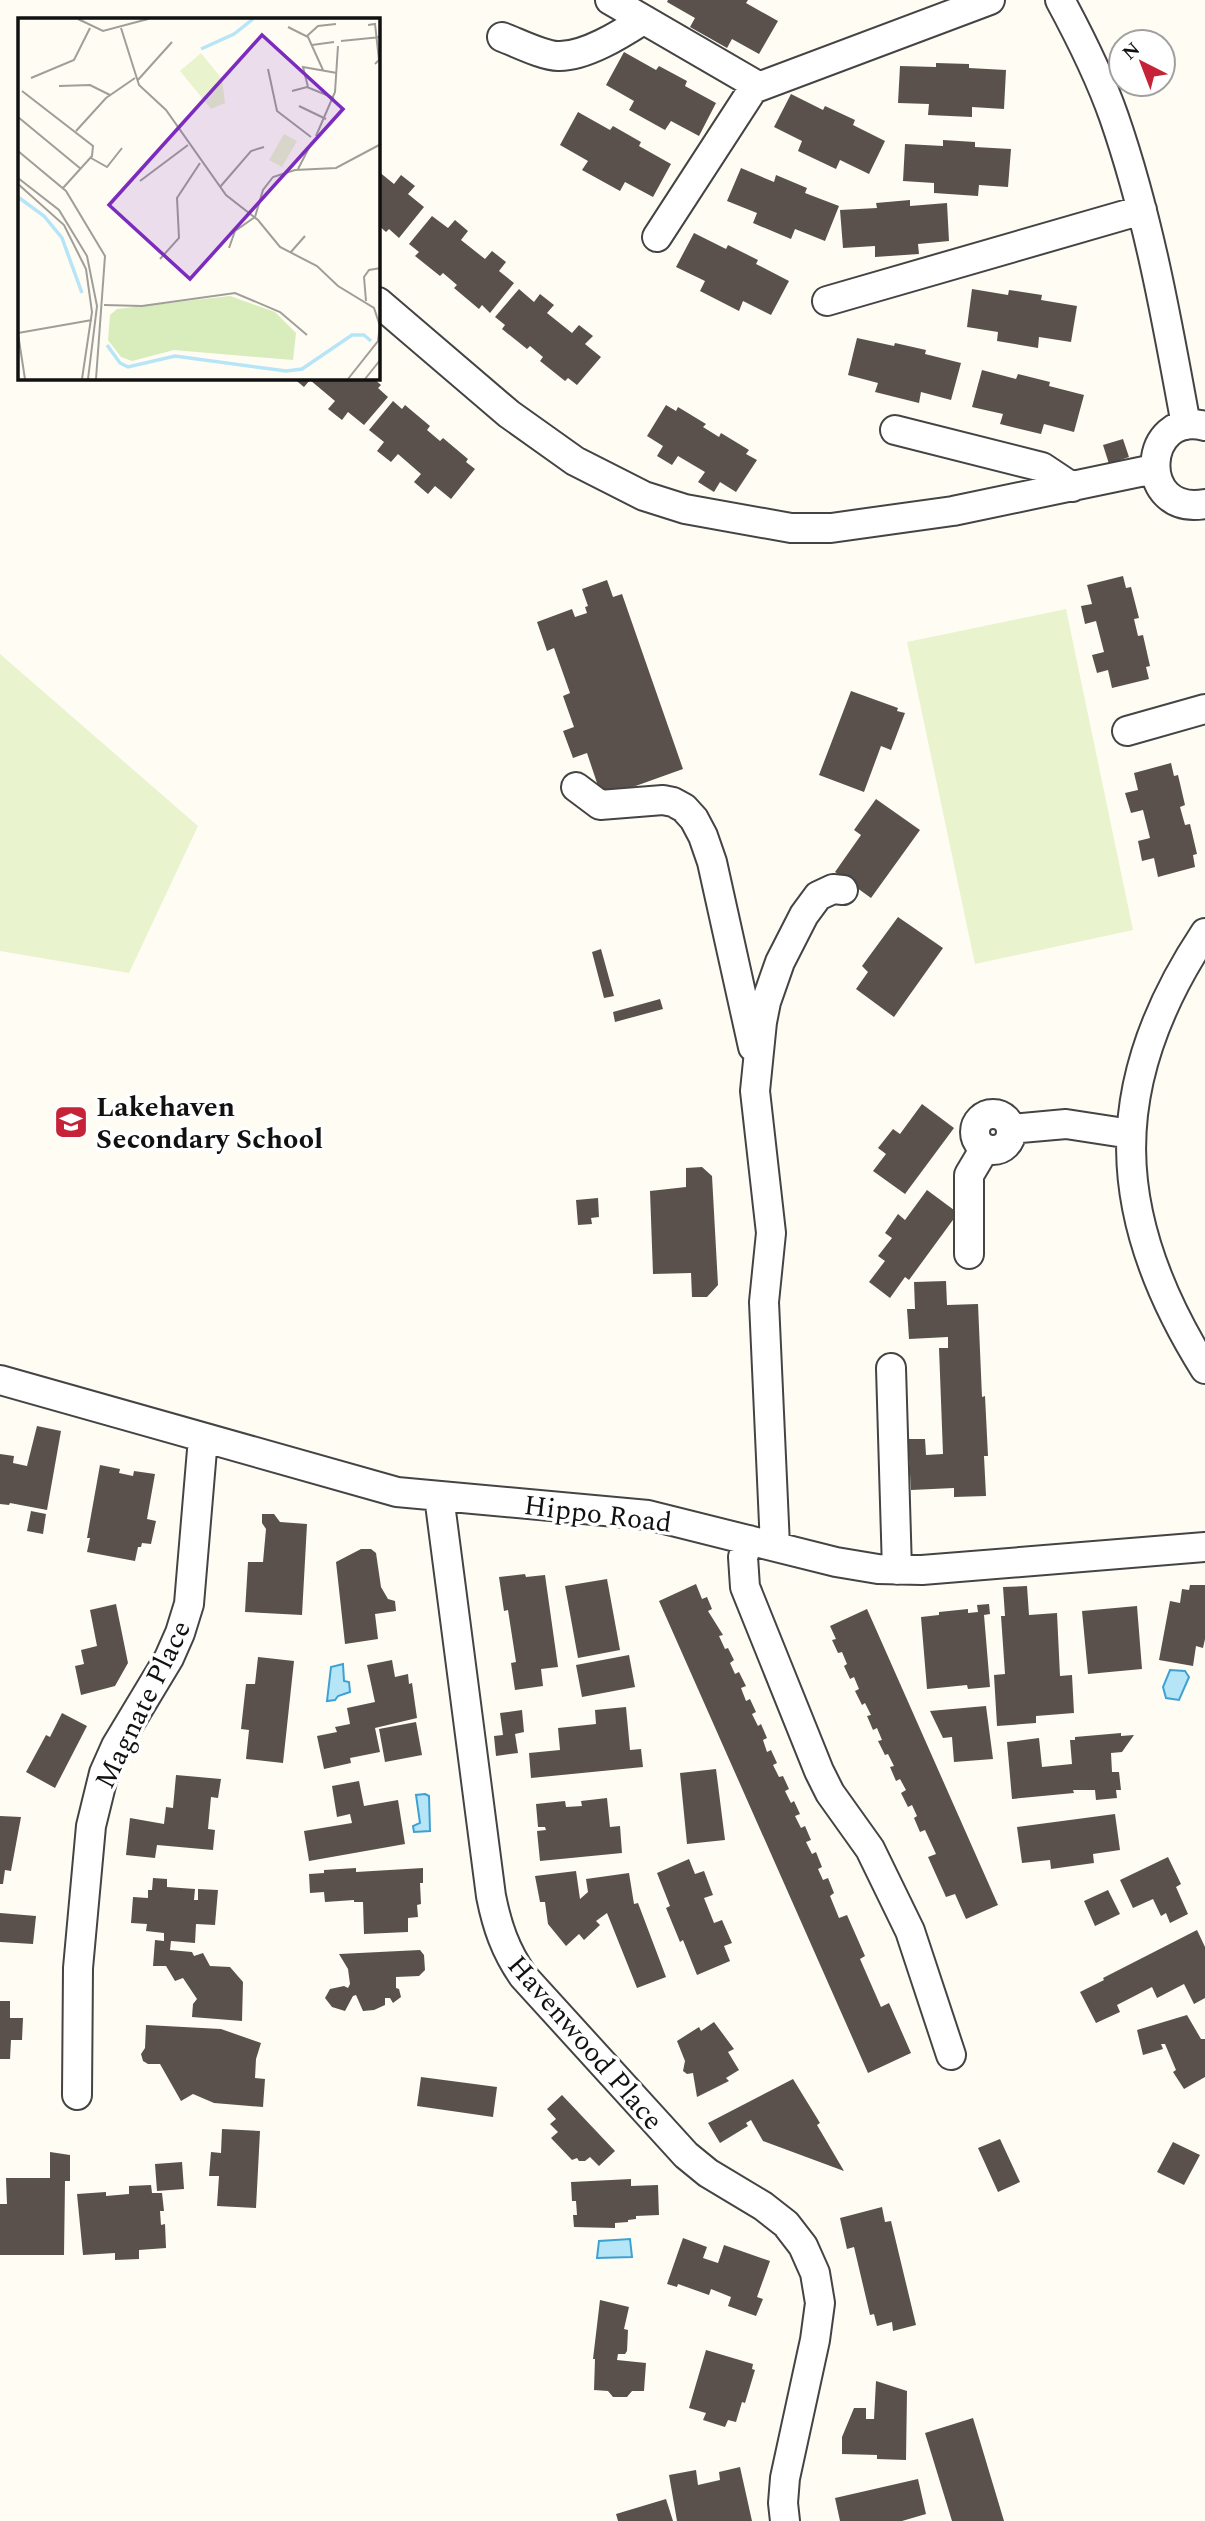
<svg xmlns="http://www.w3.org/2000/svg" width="1205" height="2521" viewBox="0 0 1205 2521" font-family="Spectral,serif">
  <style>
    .pitch { fill: #e9f3ce }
    .water { fill: #b7e5f8; stroke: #3ca2d2; stroke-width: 2 }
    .building { fill: #5a514c }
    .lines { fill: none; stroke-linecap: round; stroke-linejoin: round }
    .minor-casing { stroke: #444; stroke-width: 32 }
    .minor { stroke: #fff; stroke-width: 28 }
    .labels { text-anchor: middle; stroke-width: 7; stroke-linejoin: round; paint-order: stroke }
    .poi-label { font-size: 28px; font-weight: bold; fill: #111; stroke: #fff; text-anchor: start }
    .street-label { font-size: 28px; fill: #111; stroke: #fff }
    .inset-river { fill: none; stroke: #b7e5f8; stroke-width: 3.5 }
    .inset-road { fill: none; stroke: #a09e99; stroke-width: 2 }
    .view { fill: #7b2cbf; fill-opacity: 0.15; stroke: #7b2cbf; stroke-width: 3.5 }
    .inset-edge { fill: none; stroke: #111; stroke-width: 3.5 }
  </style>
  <rect width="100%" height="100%" fill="#fffcf4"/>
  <path class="pitch" d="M1066 609 1133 930 975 964 907 642Z
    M0 654 198 826 129 973 0 951Z"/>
  <path class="water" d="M343 1664 344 1681 349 1682 350 1692 338 1696 335 1700 327 1701 331 1667Z
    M1170 1670 1185 1671 1189 1677 1179 1700 1166 1698 1163 1687Z
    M425 1794 429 1796 430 1831 414 1832 413 1826 420 1823 416 1795Z
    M630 2239 632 2257 597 2258 599 2241Z"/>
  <path class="building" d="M668 0H748L746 3 778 21 759 54 732 39 727 48 690 27 695 18 667 2Z
    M624 52 656 70 659 66 687 81 685 86 716 103 699 136 671 121 665 130 629 110 634 101 606 85Z
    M936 63 969 64V68L1006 70 1004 109 972 107V117L928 115 929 104 898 103 900 66 936 67Z
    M791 94 823 110 825 106 855 120 853 125 885 141 869 174 840 160 836 169 798 151 802 141 774 127Z
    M578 112 610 130 613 126 641 142 639 146 671 164 653 197 625 182 620 191 582 170 588 161 560 145Z
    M943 140 975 142V147L1011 149 1008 187 979 185 978 196 934 193V183L903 181 905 144 943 146Z
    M741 168 774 182 776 175 807 188 805 193 839 206 825 241 795 229 791 239 753 223 757 213 727 201Z
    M378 171 394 184 401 175 415 186 408 194 424 207 399 238 389 229 386 232 378 225Z
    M910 200V206L947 203 949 241 918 244 919 254 875 257V246L843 248 840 210 877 208 876 203Z
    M432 216 448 228 455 220 468 231 461 240 485 259 492 251 506 262 499 271 514 283 490 313 482 305 479 309 454 288 457 285 443 273 440 276 415 256 419 252 409 244Z
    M694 233 726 249 728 245 758 260 756 264 789 281 771 315 743 301 739 311 700 291 705 281 676 267Z
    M519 289 534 302 540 294 554 305 547 313 572 333 579 325 593 336 585 344 601 357 577 385 568 378 565 381 540 361 543 357 530 346 527 349 502 329 505 325 495 317Z
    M972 289 1008 295 1009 290 1042 295 1041 300 1077 306 1071 342 1039 337 1038 348 997 341 998 332 967 327Z
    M857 338 894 346 895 343 926 350 925 354 961 363 951 400 921 392 919 403 875 392 878 383 848 375Z
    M982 370 1016 379 1018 374 1050 382 1049 386 1084 395 1074 432 1044 424 1041 434 1000 424 1003 414 972 407Z
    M293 378H373L381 385 378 388 388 397 364 425 348 412 342 420 328 409 335 401 310 380 304 387Z
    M393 401 402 409 405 405 430 426 427 430 440 441 443 438 468 459 466 462 475 469 451 499 435 486 428 494 414 482 421 474 398 454 391 462 377 451 384 442 369 430Z
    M666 405 676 411 678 407 706 424 703 427 719 437 721 433 749 450 746 454 757 460 736 492 720 482 714 492 698 482 705 472 678 456 672 465 657 456 663 446 647 436Z
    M1123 439 1129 457 1109 464 1103 445Z
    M1123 576 1126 588 1131 587 1139 618 1134 619 1138 636 1143 635 1150 666 1146 667 1149 679 1112 688 1108 670 1097 673 1092 655 1104 652 1096 621 1085 624 1081 606 1092 604 1087 585Z
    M607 580 613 597 622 594 683 769 602 798 587 753 573 758 563 731 574 727 563 696 570 693 554 648 547 651 537 622 572 609 575 617 587 613 585 607 588 606 582 589Z
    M851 691 898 708 897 711 905 713 891 750 881 746 864 792 819 775Z
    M1171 763 1174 776 1178 775 1185 805 1180 807 1185 825 1190 824 1197 854 1193 855 1195 867 1158 877 1154 858 1142 861 1138 841 1150 838 1143 810 1131 813 1125 793 1138 790 1134 773Z
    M876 799 920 830 871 898 835 872 861 835 854 830Z
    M898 917 943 948 894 1017 856 989 868 972 862 966Z
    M601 949 614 996 604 998 592 952Z
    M660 999 663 1009 615 1022 613 1012Z
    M922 1104 954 1128 905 1194 873 1171 886 1154 878 1148 893 1129 900 1134Z
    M702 1167 712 1176 718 1285 707 1297H692L691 1273 653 1274 650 1191 686 1187V1168Z
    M927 1190 958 1213 909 1280 905 1277 890 1298 869 1282 885 1261 878 1256 892 1238 885 1233 898 1214 905 1220Z
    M598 1198 599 1217 591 1218 592 1224 578 1225 576 1200Z
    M946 1281 947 1305 978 1304 982 1397 985 1396 988 1456H984L986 1496 954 1497V1488L911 1490 908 1439H925L926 1455 943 1454 939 1348H948V1337L909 1339 907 1309H915L914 1282Z
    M37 1426 61 1431 47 1510 10 1503 9 1505 0 1504V1454L14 1456 13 1463 27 1466Z
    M100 1465 120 1469 119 1473 133 1476 134 1471 155 1474 147 1519 156 1521 151 1544 142 1543 141 1547H138L135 1561 87 1552 90 1538H87Z
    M31 1511 46 1514 43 1534 27 1531Z
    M262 1514H274L280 1522 307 1524 302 1615 245 1612 248 1562H263L266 1529 262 1523Z
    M361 1549H371L376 1553 381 1587 388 1599 395 1601 396 1611 375 1614 378 1639 345 1644 336 1562Z
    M525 1574 526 1577 545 1575 558 1667 541 1669 543 1686 515 1690 511 1663 516 1662 508 1610 504 1611 499 1577Z
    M607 1579 620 1650 578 1658 565 1586Z
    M696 1584 702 1599 707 1597 712 1609 708 1611 723 1635 719 1636 725 1649 728 1648 734 1660 730 1663 735 1674 739 1672 746 1686 741 1688 746 1701 750 1699 756 1712 752 1714 758 1726 761 1724 767 1738 763 1740 767 1752 771 1750 777 1763 773 1765 779 1777 783 1776 789 1789 785 1791 791 1803 794 1801 800 1814 795 1816 801 1828 805 1826 811 1840 806 1842 812 1854 816 1852 822 1867 818 1869 823 1880 828 1878 834 1893 830 1896 839 1918 847 1915 865 1956 860 1959 881 2007 889 2003 911 2053 868 2073 659 1601Z
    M1190 1585H1205V1639L1203 1648 1196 1646 1193 1666 1159 1660 1170 1601 1180 1603 1182 1589 1189 1590Z
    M1027 1586 1029 1615 1057 1613 1060 1676 1072 1675 1074 1713 1036 1716V1723L997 1726 994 1675 1005 1674 1001 1616H1005L1003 1587Z
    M116 1604 128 1663 115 1686 81 1695 75 1666 84 1664 81 1650 97 1646 90 1610Z
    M989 1604 990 1614 984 1615 990 1687 968 1689 967 1685 927 1689 921 1617 939 1615V1612L968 1609V1613L978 1612 977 1605Z
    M1137 1606 1142 1669 1088 1674 1082 1611Z
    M867 1609 998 1905 966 1919 955 1894 946 1897 928 1857 936 1854 925 1830 920 1832 914 1818 917 1816 912 1805 908 1807 901 1793 906 1790 900 1779 896 1781 890 1767 894 1766 888 1754 885 1755 878 1741 882 1740 877 1728 873 1730 867 1716 871 1715 865 1703 862 1705 855 1691 859 1689 854 1677 850 1679 844 1666 847 1664 842 1652 838 1653 832 1640 836 1639 830 1626Z
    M629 1655 635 1687 582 1697 576 1665Z
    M258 1657 294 1661 283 1763 246 1759 249 1730 241 1729 246 1684H255Z
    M392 1660 395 1677 408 1674 409 1684 412 1683 417 1718 375 1728 380 1752 350 1758 351 1763 324 1769 317 1736 337 1732 335 1727 350 1724 347 1708 375 1702 367 1665Z
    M986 1706 993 1759 954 1762 952 1737 943 1738 930 1711Z
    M626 1707 630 1750 641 1749 643 1767 531 1778 529 1753 560 1750 558 1728 596 1724 595 1710Z
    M522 1710 524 1732 515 1734 518 1753 496 1756 494 1736 503 1735 500 1713Z
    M62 1713 87 1726 55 1788 26 1772 46 1735 50 1737Z
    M416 1722 422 1755 385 1762 379 1729Z
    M1121 1733V1736L1134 1735 1122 1752 1111 1753 1112 1772H1119L1121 1790H1116L1117 1798 1096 1800 1095 1790H1073L1074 1793 1012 1799 1007 1742 1039 1738 1042 1767 1072 1764 1070 1740H1075V1737Z
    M716 1769 725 1840 687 1844 680 1773Z
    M176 1775 221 1779 218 1798 211 1797 208 1829 215 1830 213 1850 157 1845 155 1858 126 1855 130 1818 164 1824 166 1807 173 1808Z
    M359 1781 364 1806 398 1800 405 1844 309 1861 304 1831 352 1823 350 1814 337 1817 332 1786Z
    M607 1798 610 1827 620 1826 622 1853 540 1861 537 1831 546 1830 545 1827H538L536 1804 565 1801 566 1807 582 1806 581 1801Z
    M1115 1814 1120 1850 1093 1854 1094 1863 1051 1869 1050 1860 1022 1863 1017 1827Z
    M0 1816 21 1817 11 1871 5 1870 3 1884H0Z
    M1168 1857 1181 1884 1176 1887 1188 1914 1170 1923 1166 1913 1161 1916 1153 1899 1133 1908 1120 1880Z
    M689 1859 695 1874 704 1871 713 1895 704 1898 714 1923 722 1920 732 1943 724 1946 730 1961 697 1975 683 1940 680 1942 666 1908 670 1906 657 1873Z
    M356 1868V1872L423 1868V1883H420L421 1904 417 1905 418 1917 408 1918V1932L364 1934 363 1902H354V1900L325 1902 324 1892 310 1893 309 1874 324 1873V1870Z
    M576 1871 580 1899 588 1892 586 1879 629 1873 634 1904 638 1903 666 1977 637 1988 607 1913 596 1921 600 1925 584 1940 579 1934 566 1946 548 1924 545 1902H540L535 1876Z
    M153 1878 167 1879V1887L195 1889 194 1900H198V1889L218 1890 215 1925 196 1924 195 1943 171 1941 170 1950 192 1952 194 1956 203 1953 210 1966 230 1967 243 1982 242 2021 192 2017 193 2004 197 1999 183 1978 175 1981 166 1966H153L155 1940 164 1941V1933L146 1931 147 1924 131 1923 133 1897 148 1898V1890H152Z
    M1108 1890 1120 1914 1095 1926 1084 1901Z
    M0 1913 36 1916 33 1944 0 1942Z
    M1197 1930 1205 1947V1998L1194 2004 1184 1984 1157 1998 1152 1987 1117 2005 1120 2012 1096 2023 1080 1992 1104 1980 1103 1978Z
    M420 1950 424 1955 425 1970 419 1976 396 1977V1988L399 1989 401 1997 393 2003 390 1998H385V2005L374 2010 363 2011 356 1995 353 1996 345 2011 332 2007 325 1998 330 1989 344 1986 348 1988 350 1984 348 1969 339 1954Z
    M0 2001H10V2018H23L22 2040H11L10 2059H0Z
    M1187 2015 1201 2039H1205V2077L1184 2089 1173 2072 1176 2070 1165 2044H1161L1163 2049 1143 2055 1137 2030Z
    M714 2022 734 2049 728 2052 739 2070 726 2078 729 2081 697 2097 693 2073 687 2074 683 2071 685 2061 677 2041 699 2027 701 2031Z
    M146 2025 221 2029 261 2043 256 2059 255 2078 265 2079 263 2107 214 2103 193 2094 181 2101 160 2064H148L143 2061 141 2054 145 2048Z
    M421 2077 497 2087 493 2117 417 2106Z
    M793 2079 820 2123 817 2125 844 2171 763 2141 751 2120 746 2123 748 2126 720 2143 708 2123Z
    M562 2095 615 2151 599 2166 590 2157 585 2161H579L577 2158 572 2160 551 2138 558 2132 550 2124 556 2119 547 2109Z
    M222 2129 260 2131 256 2208 217 2206 219 2176H209L211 2152 221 2153Z
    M1000 2139 1020 2182 998 2192 978 2148Z
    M1173 2142 1200 2155 1184 2185 1157 2172Z
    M50 2152 70 2155V2181H65L64 2255H0V2204H7L6 2178H50Z
    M182 2162 184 2189 157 2191 155 2164Z
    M631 2179V2186L658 2185 659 2215 636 2216V2219L628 2220V2222L615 2223V2228L574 2227 573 2215H577L576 2201H572L571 2182Z
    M151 2185 152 2193H162L164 2211H160L161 2225 165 2224 166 2248 139 2250V2259L115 2260V2253L83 2255 77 2194 106 2192V2196L129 2194V2186Z
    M882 2207 885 2222 891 2221 916 2325 893 2331 892 2322 877 2326 874 2314 870 2315 854 2247 847 2249 840 2218Z
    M683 2238 707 2247 703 2258 718 2263 724 2245 770 2261 757 2297 763 2299 756 2316 728 2306 731 2297 711 2289 709 2295 678 2284 677 2287 667 2284Z
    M600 2300 629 2307 624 2329 628 2330 627 2351 625 2354H618L617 2360 646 2363 644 2391H632L627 2397H613L608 2391 594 2390 595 2359H593Z
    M706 2350 753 2364 752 2369 755 2370 745 2403 742 2402 736 2422 728 2420 725 2427 703 2420 706 2413 689 2408Z
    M876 2381 907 2391 906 2460 877 2459V2455L842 2454V2437L854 2408H866V2419H874Z
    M973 2418 1004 2521H952L925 2433Z
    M740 2467 752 2521H677L669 2475 696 2470 698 2485 720 2480 719 2472Z
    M918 2479 926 2514 902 2521H840L835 2498Z
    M666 2499 673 2521H618L616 2514Z"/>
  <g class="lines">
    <g class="minor-casing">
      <path id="minor" d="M610 0 758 86
        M1060 0C1080 37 1100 77 1114 117 1149 218 1167 321 1186 425
        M502 37C516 42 543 56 558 56 585 57 621 34 643 20
        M657 237 753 89 990 0
        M827 301 1142 210
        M378 302 509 414 575 461 644 496 685 509 791 528H831L953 511 1154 469
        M1205 426C1143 409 1135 516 1205 504
        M895 430 1042 467 1072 487
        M1127 731 1205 709
        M576 787 600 805 663 800 673 802 684 808 694 819 703 836 712 862 753 1047
        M1205 933C1104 1085 1109 1216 1205 1369
        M975 1132a18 18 0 1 1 36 0a18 18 0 1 1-36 0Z
        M1011 1129 1066 1124 1131 1134
        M969 1254V1175L985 1148
        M891 1368 897 1570
        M0 1380 397 1492 648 1515 836 1562 878 1569 922 1570 1205 1547
        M439 1496 491 1896C497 1926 505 1950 523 1976L686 2155 708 2173 763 2206 786 2224 803 2246 815 2273 820 2303 815 2340 785 2478 783 2503 785 2521
        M749 1540 743 1557 745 1587 819 1771 830 1793 870 1849 910 1931 951 2055
        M775 1546 764 1302 771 1233 755 1091 762 1022 766 1002 780 962 804 915 818 896 833 889 843 890
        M77 2095 78 1968 91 1826 104 1773 116 1746 169 1658 180 1633 189 1604 203 1438"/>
    </g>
    <use href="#minor" class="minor"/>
  </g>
  <defs>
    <g id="school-square" transform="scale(1.75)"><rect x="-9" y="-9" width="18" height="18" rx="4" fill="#c62338" stroke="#fff"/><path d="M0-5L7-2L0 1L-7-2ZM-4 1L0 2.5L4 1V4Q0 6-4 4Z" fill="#fff"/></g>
  </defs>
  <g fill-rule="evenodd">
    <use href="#school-square" x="71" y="1122"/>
  </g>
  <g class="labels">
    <g class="poi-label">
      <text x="96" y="1116">Lakehaven<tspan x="96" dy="32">Secondary School</tspan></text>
    </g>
    <g class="street-label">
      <text transform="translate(598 1513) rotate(7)" y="10">Hippo Road</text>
      <text transform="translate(142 1704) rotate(-64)" y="10">Magnate Place</text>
      <text transform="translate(586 2042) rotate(49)" y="10">Havenwood Place</text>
    </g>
  </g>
  <g transform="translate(18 18)">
    <rect width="362" height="362" fill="#fffcf4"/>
    <path d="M212 278 257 294 278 315 275 342 156 332 114 343 103 339 90 322 92 297 99 291Z" fill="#d9ecbc"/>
    <path d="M183 35 204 61 207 85 193 91 162 53ZM266 116 279 123 264 149 251 142Z" fill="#e9f3ce"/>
    <path class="inset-river" d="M183 31 216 16 235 1M0 179 26 198 44 220 64 275M89 327 102 345 110 349 157 338 268 353 284 351 334 317H346L353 323"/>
    <path class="inset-road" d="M60 1 85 13 130 1M350 7 357 6 361 42 357 46M270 9 290 19 305 52M103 10 121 67 148 92 208 177 240 202 262 229 299 248 320 268 356 290 362 308 360 323 330 361M289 18 300 8 318 6M323 23 363 19M294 27 316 24M250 51 259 93 293 119M13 60 56 42 72 10M119 63 154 24M41 68 72 67 92 77M290 69 285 49 319 55M4 73 75 128 74 138 45 170M274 73 289 69 316 80M281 88 308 101M0 99 63 151M58 113 88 80 117 60M298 118 317 74 320 28M0 133 48 173 87 238 78 361M73 140 89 149 104 130M280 151 294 124M0 160 41 192 69 238 79 288 70 361M122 163 170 127M0 166 46 207 68 251 74 294 64 361M202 169 233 133 246 129M237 199 245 172 255 159 277 152 318 150 363 126M211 230 217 213 237 199M272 235 287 218M142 241 161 220 159 180 182 145M348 283 346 259 351 252 363 250M86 287 124 288 217 275 262 294 289 317M0 315 74 302M0 316 7 361M347 361 363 341"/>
    <path class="view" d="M244 17 325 91 172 261 91 187Z"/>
    <rect width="362" height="362" class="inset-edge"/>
  </g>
  <g transform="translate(1142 63) rotate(318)"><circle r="33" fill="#ffffff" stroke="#a0a0a0" stroke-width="2"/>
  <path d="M0-5L12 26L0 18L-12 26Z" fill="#c62338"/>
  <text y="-10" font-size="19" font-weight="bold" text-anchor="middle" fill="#111111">N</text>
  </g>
</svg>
